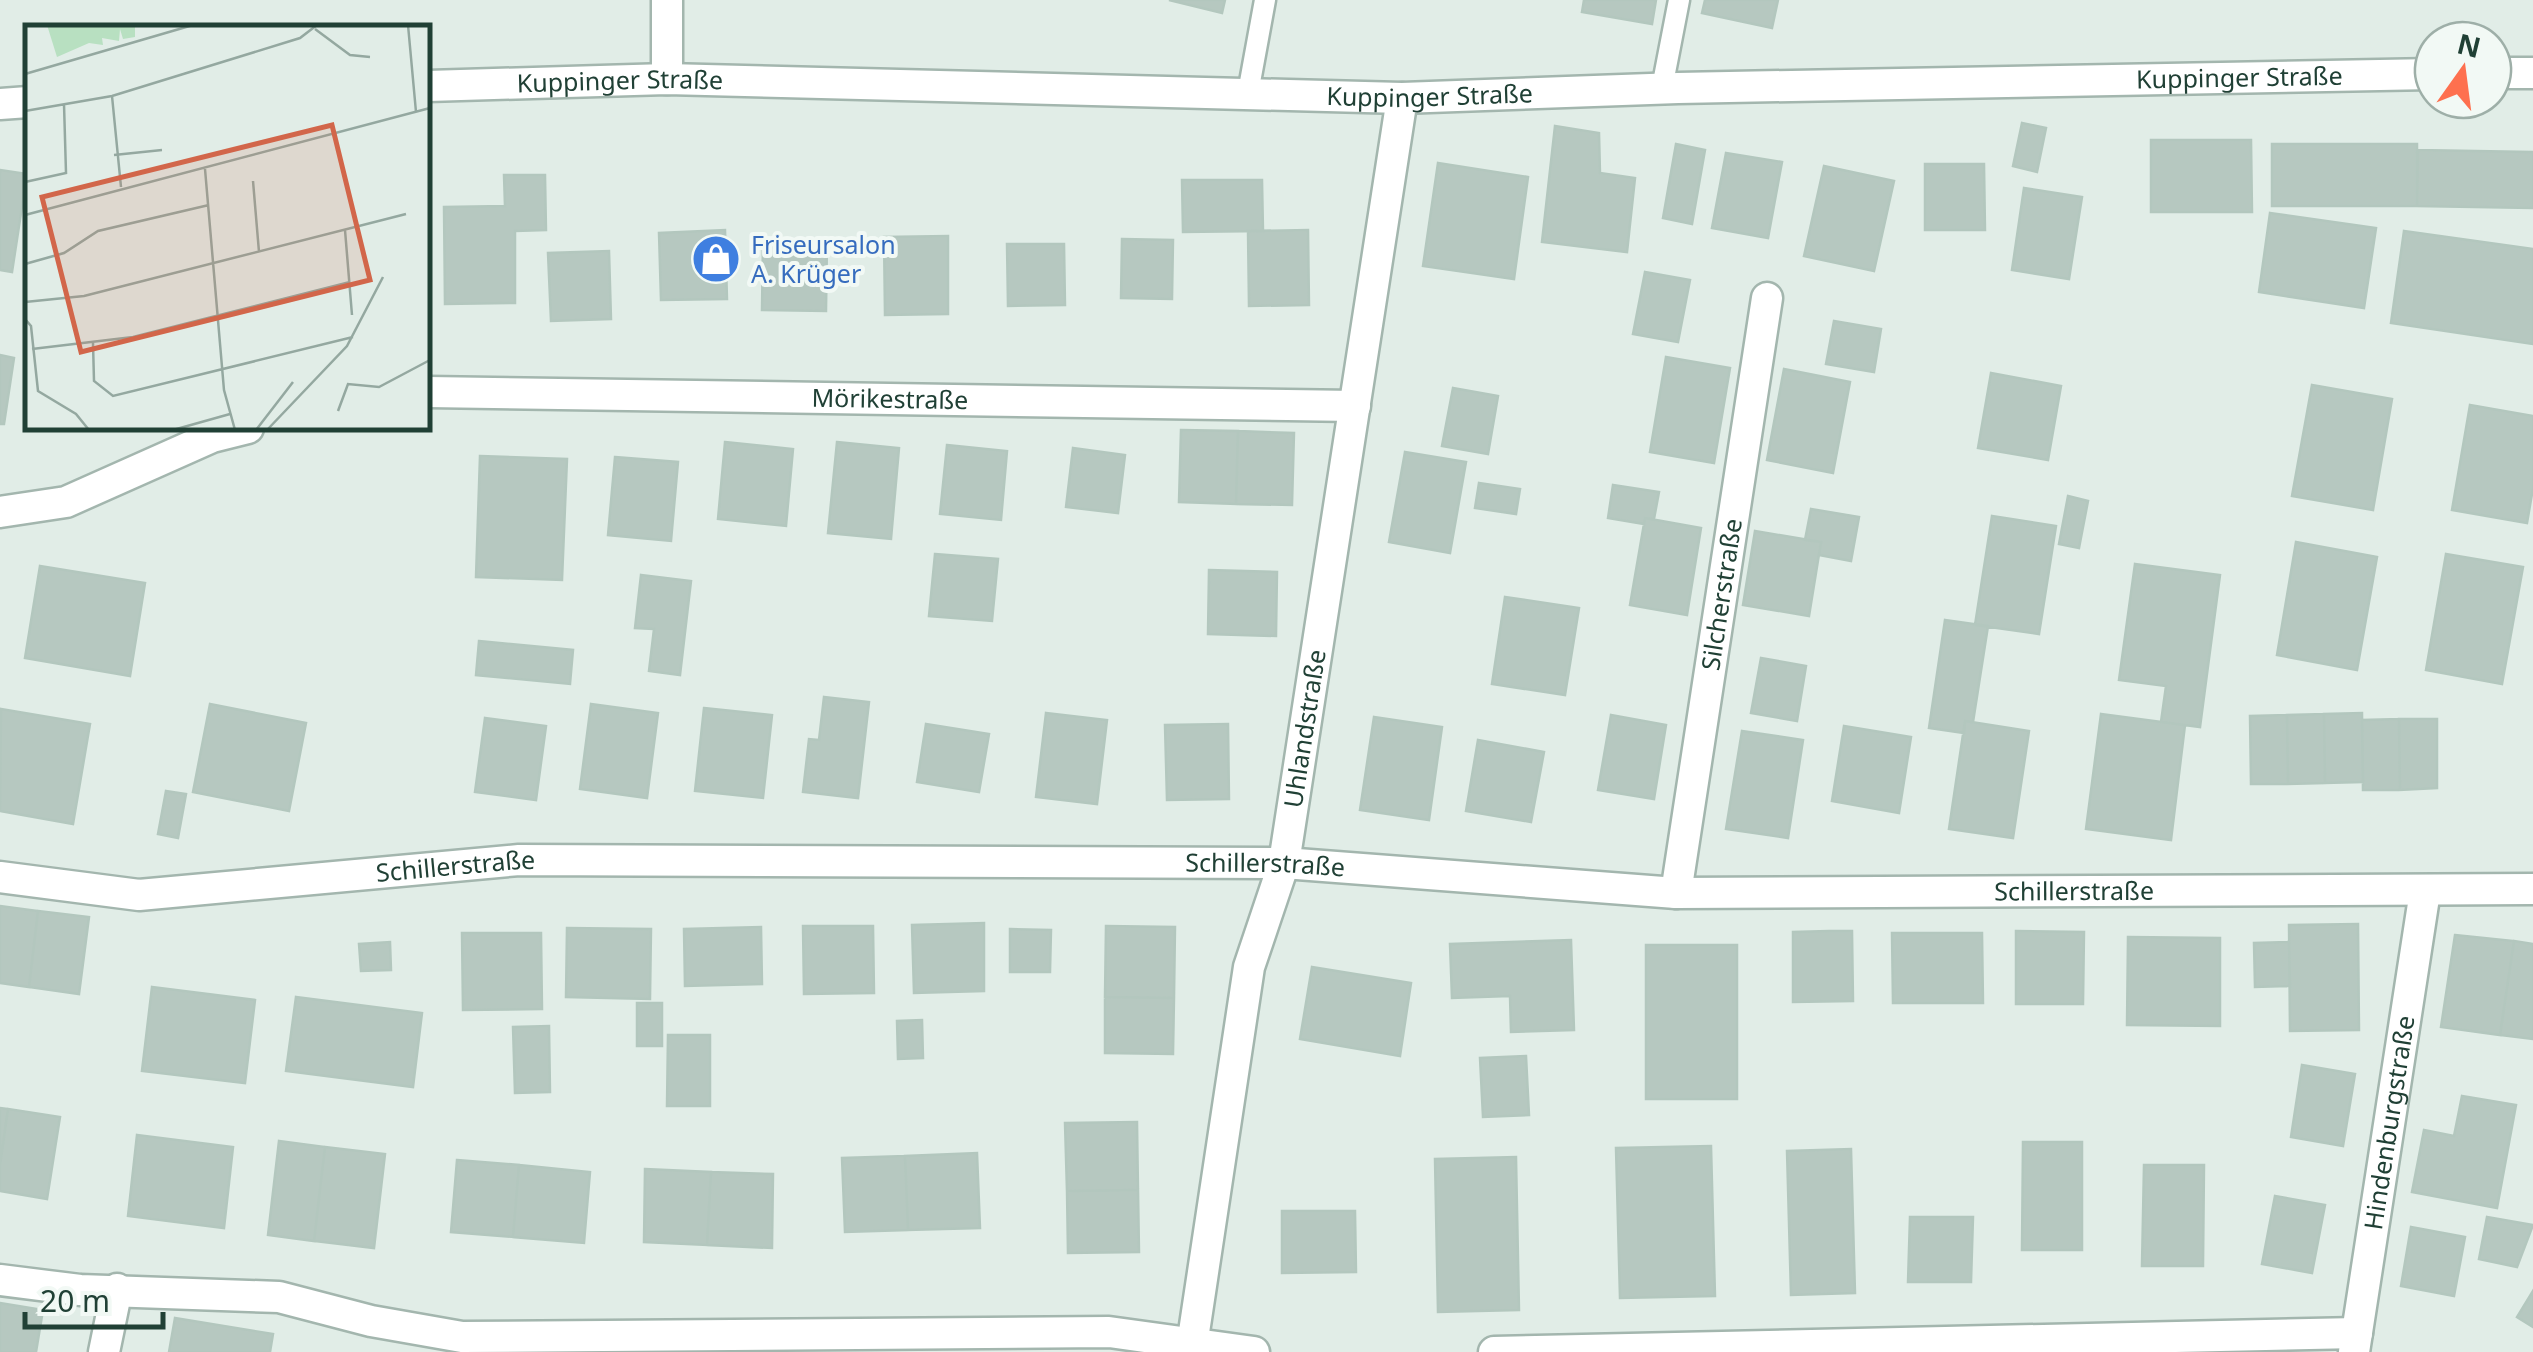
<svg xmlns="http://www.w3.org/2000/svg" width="2533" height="1352" viewBox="0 0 2533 1352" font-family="'Noto Sans',sans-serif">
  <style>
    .building { fill: #b6c8c0; stroke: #b3c7be; stroke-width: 2.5 }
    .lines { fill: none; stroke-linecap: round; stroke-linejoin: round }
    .lane-casing { stroke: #a3b6ae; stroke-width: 25 }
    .street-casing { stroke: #a3b6ae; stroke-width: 35 }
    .lane { stroke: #fff; stroke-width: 20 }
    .street { stroke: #fff; stroke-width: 30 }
    .labels { text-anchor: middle; stroke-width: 8; stroke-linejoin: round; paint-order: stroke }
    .street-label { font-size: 25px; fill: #204035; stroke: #f2f9f5 }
    .shop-label { font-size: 25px; fill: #366cbe; stroke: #f2f9f5; text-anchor: start }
    .inset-road { fill: none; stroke: #94a8a0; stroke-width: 2.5 }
    .view { fill: #d2664a; fill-opacity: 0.15; stroke: #d2664a; stroke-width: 5 }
    .inset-edge { fill: none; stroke: #204035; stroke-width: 5 }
  </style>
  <rect width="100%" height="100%" fill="#e1ede7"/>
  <path class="building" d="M1169 0H1225L1222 13Z
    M1584 0H1656L1652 24 1582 12Z
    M1705 0H1778L1772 28 1702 13Z
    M2022 123 2046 128 2037 172 2013 166Z
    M1555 126 1599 133 1600 173 1635 178 1627 252 1542 242Z
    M2151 140H2251L2252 212H2151Z
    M1676 144 1705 150 1692 224 1663 218Z
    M2272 144H2417V206H2272Z
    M2418 150 2533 152V208L2417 206Z
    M1726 153 1782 162 1768 238 1712 228Z
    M1438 163 1528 177 1514 279 1423 266Z
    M1925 164H1984L1985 230H1925Z
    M1824 166 1894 181 1874 271 1804 256Z
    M0 170 27 174 12 272 0 270Z
    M504 175H545L546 230 515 231V303L445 304 444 207 505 206Z
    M1182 180H1262L1263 231 1183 232Z
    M2024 188 2082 197 2069 279 2012 270Z
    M2270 213 2376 228 2364 308 2259 292Z
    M725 230 727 299 661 300 659 233Z
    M1308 230 1309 305 1249 306 1248 231Z
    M2404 231 2533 249V344L2391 323Z
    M948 236V314L885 315 884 237Z
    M1122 239 1173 240 1172 299 1121 298Z
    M763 240H827L826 311 762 310Z
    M1007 244H1064L1065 305 1008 306Z
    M609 251 611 319 551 321 548 253Z
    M1645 272 1690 280 1678 342 1633 334Z
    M1834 321 1881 329 1874 372 1826 364Z
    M0 355 14 358 4 424H0Z
    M1666 357 1730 368 1714 463 1650 452Z
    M1784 369 1850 382 1833 473 1767 460Z
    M1991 373 2061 386 2048 460 1978 448Z
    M2312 385 2392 399 2373 510 2292 496Z
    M1453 388 1498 396 1488 454 1442 446Z
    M2470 405 2533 416V488L2527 523 2452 510Z
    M1181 430 1238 431 1236 504 1179 502Z
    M1238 431 1294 433 1292 505 1236 504Z
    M725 442 793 449 786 526 718 519Z
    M837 442 899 448 891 539 828 533Z
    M947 445 1007 451 1001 520 940 514Z
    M1073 448 1125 455 1118 513 1066 507Z
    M1405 452 1466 462 1450 553 1389 542Z
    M480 456 567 459 562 580 476 577Z
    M615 457 678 462 671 541 608 535Z
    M1479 483 1520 489 1516 514 1475 508Z
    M1613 485 1659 492 1654 519 1645 518 1644 524 1608 518Z
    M2068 496 2088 501 2079 548 2059 544Z
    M1811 509 1859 517 1851 561 1819 555 1821 542 1805 540Z
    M1992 516 2056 526 2039 634 1975 625Z
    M1645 518 1701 528 1687 615 1630 605Z
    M1755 531 1821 542 1809 616 1743 605Z
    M2296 542 2377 557 2357 670 2277 655Z
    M935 554 998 559 992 621 929 616Z
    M2446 554 2523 567 2502 684 2426 670Z
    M2135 564 2220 575 2200 727 2161 722 2166 686 2119 680Z
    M40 566 145 583 130 676 25 658Z
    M1209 570 1277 572 1276 636 1208 634Z
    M641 575 691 581 680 675 649 671 654 629 635 628Z
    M1505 597 1579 608 1565 695 1492 684Z
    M1945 620 1988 626 1973 722 1965 721 1964 733 1929 728Z
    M479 641 573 650 570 684 476 675Z
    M1761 658 1806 666 1797 721 1751 713Z
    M824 697 869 702 858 798 803 792 809 739 819 740Z
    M210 704 306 723 289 811 193 792Z
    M591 704 658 713 647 798 580 789Z
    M704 708 772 715 763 798 695 791Z
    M1 709 90 724 73 824 0 811Z
    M1046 713 1107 720 1097 804 1036 797Z
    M2362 713 2363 782 2325 783 2324 714Z
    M2101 714 2185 725 2171 840 2086 829Z
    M2324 714 2325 783 2288 784 2287 715Z
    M1611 715 1666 725 1654 799 1598 790Z
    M2287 715 2288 784H2251L2250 716Z
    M1374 717 1442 727 1429 820 1360 810Z
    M485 718 546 726 536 800 475 792Z
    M2399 719H2437V788L2400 790Z
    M2399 719 2400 790H2363L2362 720Z
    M1965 721 2029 731 2013 838 1949 829Z
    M926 724 989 734 979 792 917 782Z
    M1228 724 1229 799 1167 800 1165 725Z
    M1844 726 1911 737 1899 813 1832 801Z
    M1742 731 1803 740 1788 838 1726 829Z
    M1478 740 1544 752 1531 822 1466 811Z
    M166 791 186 794 178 838 158 834Z
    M0 906 38 911 29 987 0 983Z
    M38 911 89 917 79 994 29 987Z
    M984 923V991L914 993 912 925Z
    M2358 924 2359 1030 2290 1031 2289 925Z
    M803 926H873L874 993 804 994Z
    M1106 926 1175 927 1174 998 1105 997Z
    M761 927 762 984 685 986 684 929Z
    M567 928 651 929 650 999 566 997Z
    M1010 929 1051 930 1050 972H1010Z
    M1829 931H1852L1853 1001 1793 1002V932Z
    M2016 931 2084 932 2083 1004H2016Z
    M462 933H541L542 1009 463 1010Z
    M1892 933H1982L1983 1003H1893Z
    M2455 935 2514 941 2500 1035 2441 1027Z
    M2128 937 2220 938V1026L2127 1025Z
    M1571 940 1574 1030 1511 1032 1510 996 1452 998 1450 944Z
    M2514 941 2533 944V1039L2500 1035Z
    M390 942 391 970 361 971 359 944Z
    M2289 942 2290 986 2255 987 2254 943Z
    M1646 945H1737V1099H1646Z
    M1312 967 1411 983 1400 1056 1300 1039Z
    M152 987 255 1000 245 1083 142 1071Z
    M296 997 422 1013 413 1087 286 1071Z
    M1105 997 1174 998 1173 1054 1105 1053Z
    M637 1003H662V1046H637Z
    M922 1020 923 1058 898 1059 897 1021Z
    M549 1026 550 1092 515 1093 513 1027Z
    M668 1035H710V1106H667Z
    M1526 1056 1529 1115 1483 1117 1480 1058Z
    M2302 1065 2355 1074 2343 1146 2291 1137Z
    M2462 1096 2516 1105 2497 1208 2412 1192 2424 1130 2454 1136Z
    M0 1108 8 1109 0 1165Z
    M8 1109 60 1117 47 1199 0 1191V1165Z
    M1137 1122 1138 1190 1067 1191 1065 1123Z
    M137 1135 233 1147 224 1228 128 1216Z
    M279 1141 325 1147 314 1241 268 1235Z
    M2023 1142H2082V1250H2022Z
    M1711 1146 1715 1296 1620 1298 1616 1148Z
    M325 1147 385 1154 374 1248 314 1241Z
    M1851 1149 1855 1293 1791 1295 1787 1151Z
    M977 1153 980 1228 908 1230 905 1156Z
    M905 1156 908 1230 845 1232 842 1158Z
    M1516 1157 1519 1310 1438 1312 1435 1159Z
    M457 1160 519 1165 513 1237 451 1232Z
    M519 1165 590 1172 584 1243 513 1237Z
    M2144 1165H2204L2203 1266H2142Z
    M645 1169 711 1172 707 1245 644 1242Z
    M711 1172 773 1174 772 1248 707 1245Z
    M1138 1190 1139 1252 1068 1253 1067 1191Z
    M2275 1196 2325 1205 2312 1273 2262 1264Z
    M1282 1211H1355L1356 1272 1282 1273Z
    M1910 1217H1973L1971 1282H1908Z
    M2487 1217 2533 1225 2517 1267 2479 1259Z
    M2411 1227 2465 1237 2454 1296 2401 1286Z
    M2533 1291V1327L2517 1317Z
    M0 1303 43 1310 36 1352H0Z
    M175 1318 273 1334 270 1352H169Z"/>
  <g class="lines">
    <g class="lane-casing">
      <path id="lane" d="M1662 88 1679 0
        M1248 93 1265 0"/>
    </g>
    <g class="street-casing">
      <g id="street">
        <path d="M667 0V79"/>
        <path d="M2493 73H2533"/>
        <path id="s1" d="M428 86 667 79 1402 98 1678 88 2433 74"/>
        <path d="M0 104 28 102"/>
        <path id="s2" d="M428 392 1355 406"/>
        <path d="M0 512 66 502 212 437 248 428"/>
        <path id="s3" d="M0 877 139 895 519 860 1284 863 1676 893 2533 889"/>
        <path id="s4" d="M1676 893 1767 298"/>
        <path d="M0 1280 80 1290 279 1297 371 1321 462 1337 1109 1332 1254 1352"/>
        <path d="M104 1352 117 1289"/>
        <path id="s5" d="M1191 1352 1249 967 1284 863 1402 98"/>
        <path d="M1494 1352 2357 1333"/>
        <path id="s6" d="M2354 1352 2425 891"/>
      </g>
    </g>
    <use href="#lane" class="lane"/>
    <use href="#street" class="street"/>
  </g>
  <defs>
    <g id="shop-disc" transform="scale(2.5)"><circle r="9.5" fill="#3f7fe0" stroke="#f2f9f5"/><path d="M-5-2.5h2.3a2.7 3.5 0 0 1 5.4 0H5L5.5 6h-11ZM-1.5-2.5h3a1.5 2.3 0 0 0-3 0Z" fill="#fff"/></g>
  </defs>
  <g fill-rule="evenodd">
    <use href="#shop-disc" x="716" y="259"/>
  </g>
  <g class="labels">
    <g class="street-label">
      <text dy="9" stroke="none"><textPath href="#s1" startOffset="1812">Kuppinger Straße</textPath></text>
      <text dy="9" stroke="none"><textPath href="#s1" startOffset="192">Kuppinger Straße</textPath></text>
      <text dy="9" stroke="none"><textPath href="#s1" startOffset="1002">Kuppinger Straße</textPath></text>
      <text dy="9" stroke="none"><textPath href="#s2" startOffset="462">Mörikestraße</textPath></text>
      <text dy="9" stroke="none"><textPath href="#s4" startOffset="302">Silcherstraße</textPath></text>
      <text dy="9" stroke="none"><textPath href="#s5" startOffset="635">Uhlandstraße</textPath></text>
      <text dy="9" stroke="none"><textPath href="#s3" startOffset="1268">Schillerstraße</textPath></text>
      <text dy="9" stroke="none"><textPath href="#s3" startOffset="458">Schillerstraße</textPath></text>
      <text dy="9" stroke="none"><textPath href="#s3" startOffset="2078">Schillerstraße</textPath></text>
      <text dy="9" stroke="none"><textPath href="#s6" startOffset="232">Hindenburgstraße</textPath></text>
    </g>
    <g class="shop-label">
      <text x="751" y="254">Friseursalon<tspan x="751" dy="29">A. Krüger</tspan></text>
    </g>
  </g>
  <g transform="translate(25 25)">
    <rect width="405" height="405" fill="#e1ede7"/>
    <path d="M22 0H110V12L98 14 95 4 94 16 77 13 78 20 64 18 32 32Z" fill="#b8e0c1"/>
    <path class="inset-road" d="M383 0 391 87M290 4 325 30 345 32M0 49 168 0M87 71 96 162M0 86 87 71 275 13 292 0M89 130 137 125M180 144 199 365 210 405M228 156 234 227M0 157 41 148 39 79M0 190 405 83M320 205 327 290M0 239 39 228 73 206 184 180M0 277 59 271 381 189M0 294 6 301 13 366 51 389 64 405M68 318 69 356 88 371 328 312M7 324 108 312 325 257M313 386 323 359 354 362 405 335M148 405 205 389M231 405 268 357M242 405 322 321 358 252"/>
    <path class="view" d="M307 100 345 255 56 327 17 172Z"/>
    <rect width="405" height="405" class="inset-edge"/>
  </g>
  <g transform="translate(2463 70) rotate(14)"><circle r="48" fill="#f2f9f5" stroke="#9eafa8" stroke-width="2.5"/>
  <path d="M0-8L18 38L0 25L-18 38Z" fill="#fe704f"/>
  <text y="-15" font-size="28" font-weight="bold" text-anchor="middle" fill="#204035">N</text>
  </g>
  <path d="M25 1312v15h138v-15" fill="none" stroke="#204035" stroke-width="5"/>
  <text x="40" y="1312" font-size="30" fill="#204035" stroke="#f2f9f5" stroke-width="8" paint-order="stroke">20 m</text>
</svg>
